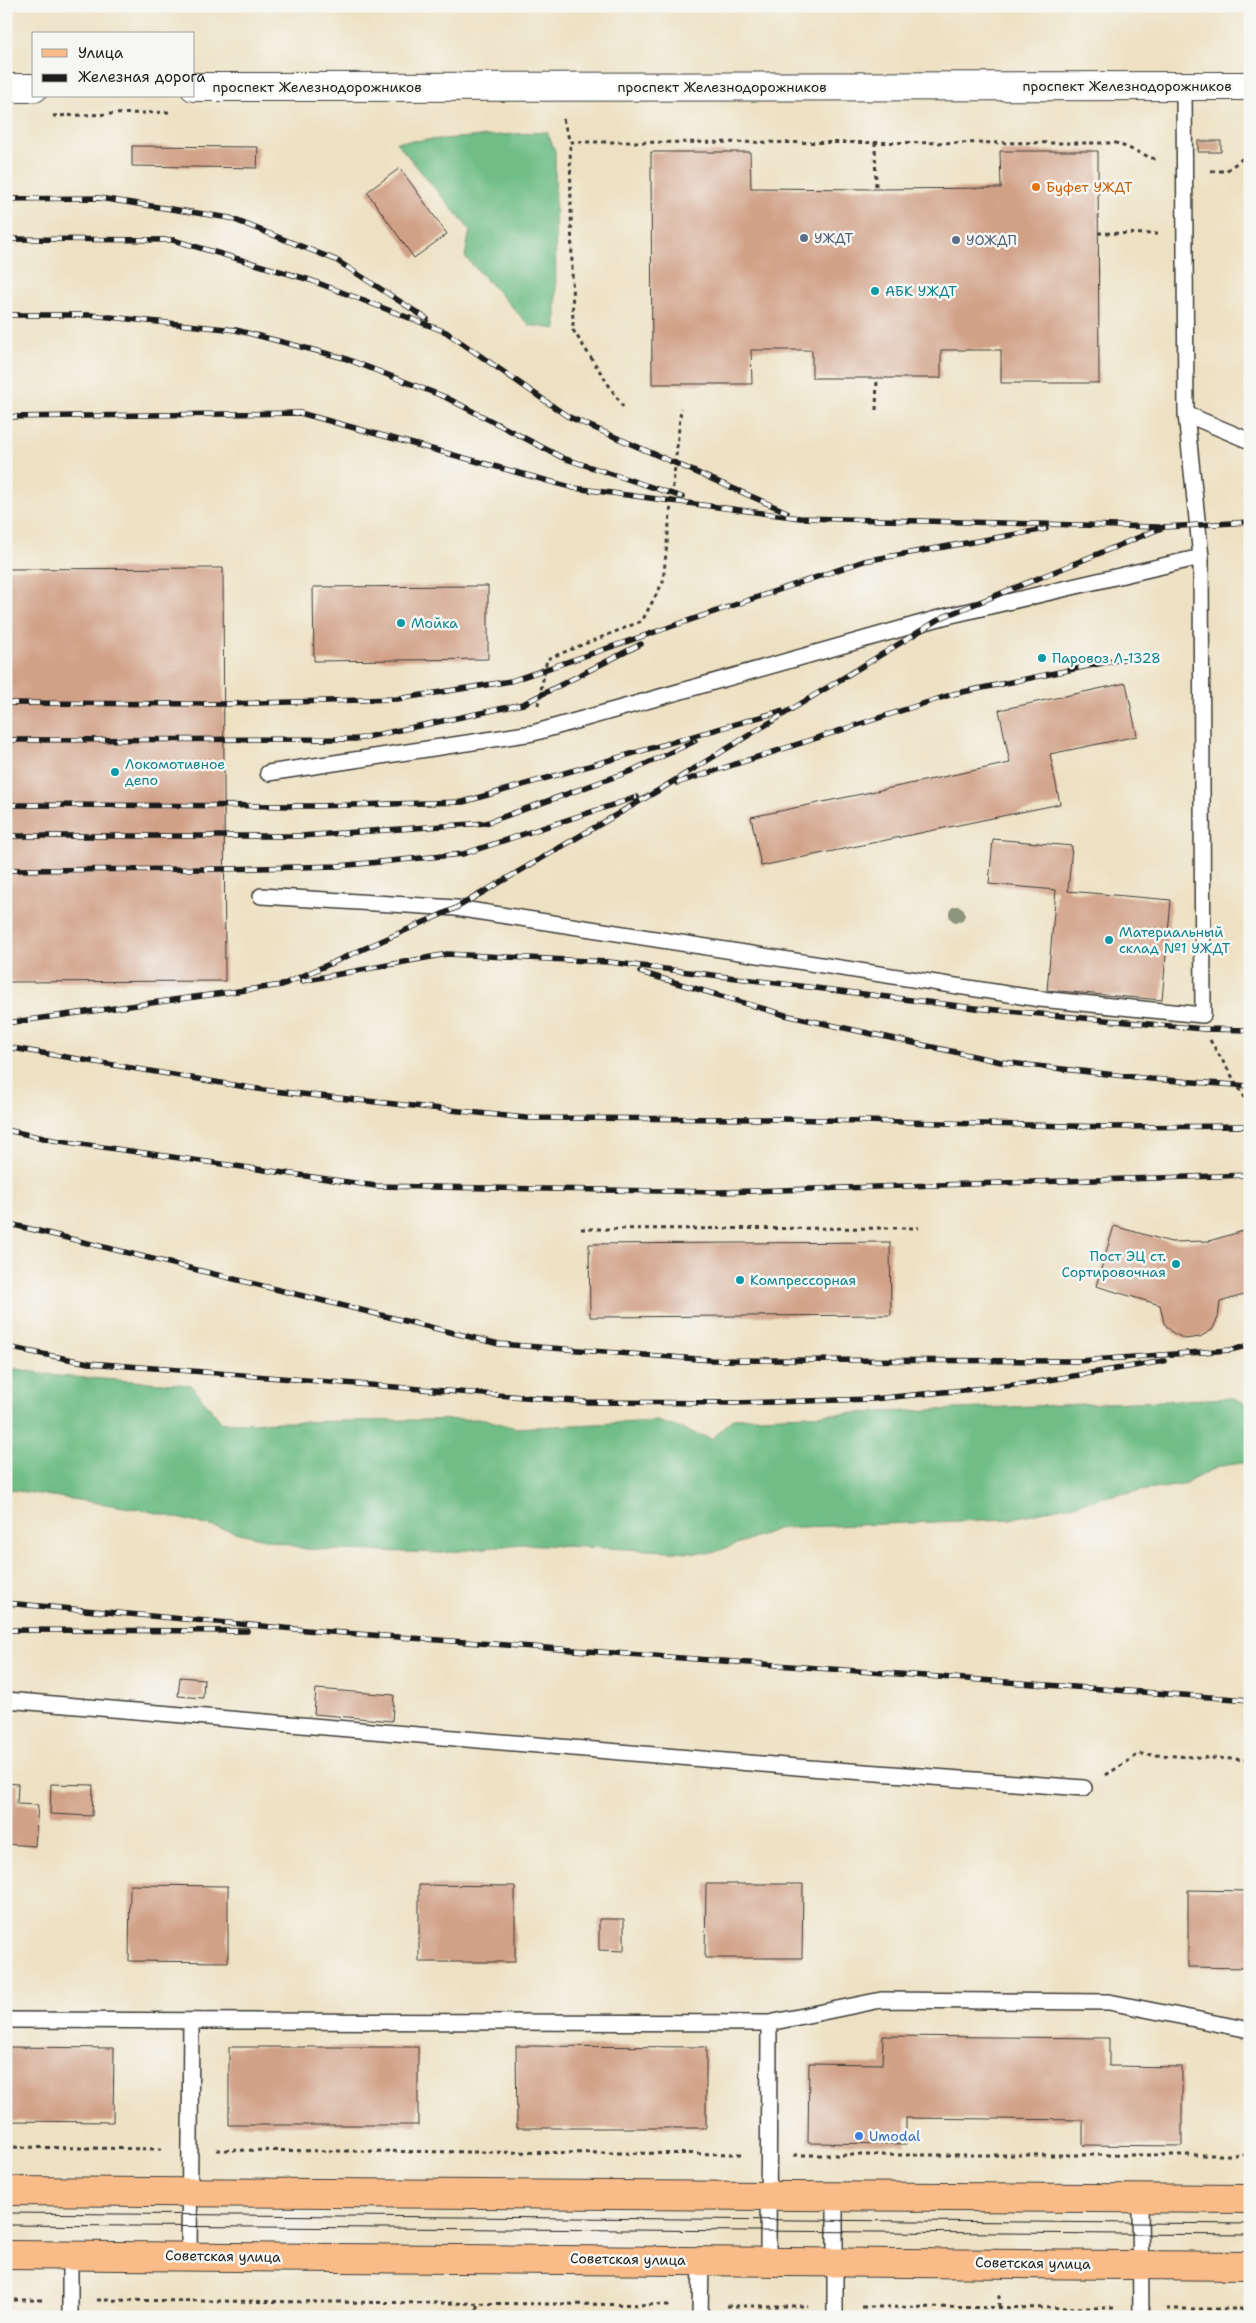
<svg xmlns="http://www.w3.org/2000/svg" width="1256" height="2323" viewBox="0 0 1256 2323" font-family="'Shantell Sans',sans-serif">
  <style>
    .forest { fill: #70bd86; stroke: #466c51 }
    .building { fill: #d1a187 }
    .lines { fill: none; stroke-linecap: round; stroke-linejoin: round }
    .service-casing { stroke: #3c3a35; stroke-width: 18 }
    .minor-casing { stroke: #3c3a35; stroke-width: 30 }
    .primary-casing { stroke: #3c3a35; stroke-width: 30 }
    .path { stroke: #3c3a35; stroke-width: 3; stroke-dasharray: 4 4; stroke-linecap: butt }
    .service { stroke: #fff; stroke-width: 15 }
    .minor { stroke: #fff; stroke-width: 28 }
    .primary { stroke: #f9bc89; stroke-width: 28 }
    .tram { stroke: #1c1c1c; stroke-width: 1 }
    .rail-casing { stroke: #1c1c1c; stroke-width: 5.5 }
    .rail { stroke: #f6f6f2; stroke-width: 4; stroke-dasharray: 11; stroke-linecap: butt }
    .tree { fill: #8d957d }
    .food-dot { fill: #e8710a; stroke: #f6f6f2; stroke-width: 2 }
    .service-dot { fill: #5c6f8a; stroke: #f6f6f2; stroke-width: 2 }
    .culture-dot { fill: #0f9aa8; stroke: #f6f6f2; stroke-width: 2 }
    .shop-dot { fill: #3f7fe0; stroke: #f6f6f2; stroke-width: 2 }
    .labels { text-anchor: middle; stroke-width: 5; stroke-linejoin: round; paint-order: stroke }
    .street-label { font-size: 14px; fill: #1c1c1c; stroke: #f6f6f2 }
    .food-label { font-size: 14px; fill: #c56008; stroke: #f6f6f2; text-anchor: start }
    .service-label { font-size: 14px; fill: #4e5e75; stroke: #f6f6f2; text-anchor: start }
    .culture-label { font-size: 14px; fill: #0d838f; stroke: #f6f6f2; text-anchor: start }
    .shop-label { font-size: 14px; fill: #366cbe; stroke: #f6f6f2; text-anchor: start }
  </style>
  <rect width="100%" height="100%" fill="#f6f6f2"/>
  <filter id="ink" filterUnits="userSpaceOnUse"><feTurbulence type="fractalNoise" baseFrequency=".02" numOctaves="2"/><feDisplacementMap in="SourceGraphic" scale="10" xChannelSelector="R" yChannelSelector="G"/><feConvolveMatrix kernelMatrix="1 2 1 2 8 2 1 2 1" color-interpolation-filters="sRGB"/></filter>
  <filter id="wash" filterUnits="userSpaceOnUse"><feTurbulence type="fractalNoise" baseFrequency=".0096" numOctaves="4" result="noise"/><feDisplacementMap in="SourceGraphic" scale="20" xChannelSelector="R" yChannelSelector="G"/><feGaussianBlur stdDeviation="1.12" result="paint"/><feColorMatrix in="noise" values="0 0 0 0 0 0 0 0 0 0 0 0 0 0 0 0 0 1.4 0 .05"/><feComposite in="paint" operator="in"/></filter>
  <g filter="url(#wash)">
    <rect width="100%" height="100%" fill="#eee1c3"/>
    <path class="forest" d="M547 132 555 151 556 329 529 325 465 257 470 230 396 142Z
      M6 1367 58 1376 191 1385 222 1423 484 1419 515 1428 657 1421 712 1439 733 1418 1234 1398 1250 1406V1462L1219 1466 1182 1485 1118 1494 1010 1519 780 1528 712 1553 521 1544 442 1553 306 1549 144 1510 6 1489Z"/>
    <g id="blocks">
      <path class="building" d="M1198 141H1221V152H1198Z
        M132 146 258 147 257 168 132 166Z
        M1000 151H1098L1099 383H1001V350H941V378H812V350H751L752 384H652L651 152H750L751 188 876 189 1001 188Z
        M400 168 447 234 414 258 367 192Z
        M223 568 225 981 6 982V569Z
        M488 586V659L314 661 313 587Z
        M1126 683 1137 736 1050 754 1060 804 761 866 751 817 1010 763 999 710Z
        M993 839 1072 846 1068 891 1171 900 1162 1000 1047 990 1056 890 989 884Z
        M1114 1226 1171 1242 1209 1241 1250 1229V1293L1220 1302 1218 1318 1212 1330 1200 1337 1185 1339 1173 1333 1164 1323 1160 1305 1096 1286Z
        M890 1242 891 1315 590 1317 589 1244Z
        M180 1677 204 1679 203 1698 178 1696Z
        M316 1689 394 1695 392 1721 314 1714Z
        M6 1783 18 1784 17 1804 38 1805 35 1846 6 1844Z
        M51 1784 93 1785 92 1816 50 1814Z
        M706 1884H803L802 1958H705Z
        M130 1885 228 1886V1962L129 1961Z
        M419 1885 515 1886V1962H419Z
        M1188 1890 1250 1891V1968L1188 1967Z
        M599 1919H624V1951L599 1950Z
        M883 2036 1109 2038V2066L1182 2067V2146L1083 2145V2120L906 2118V2144L808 2143 809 2063 882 2064Z
        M516 2046 706 2047V2128H517Z
        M6 2047 114 2048 113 2122 6 2121Z
        M229 2047H418V2125H229Z
        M6 2314 258 2315V2317H6Z"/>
    </g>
  </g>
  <g filter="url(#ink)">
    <use href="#blocks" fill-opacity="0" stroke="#3c3a35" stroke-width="1"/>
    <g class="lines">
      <g class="service-casing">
        <path id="service" d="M1186 414 1250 441
          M268 773 533 733 943 617 1201 557
          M261 896 456 908 1040 999 1203 1015 1201 557 1186 414 1184 86
          M6 1700 809 1768 1084 1788
          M6 2020 769 2023 881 2000 1109 2002 1250 2030
          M1140 2198 1141 2317
          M189 2255 191 2021
          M768 2261 769 2023
          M70 2314V2254
          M700 2317 701 2260
          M835 2317V2196"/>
      </g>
      <g class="minor-casing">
        <path id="minor" d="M194 87 1250 86
          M6 88H34"/>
      </g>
      <g class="primary-casing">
        <path id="primary" d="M6 2191 1250 2199
          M6 2255 1250 2266"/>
      </g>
      <path class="path" d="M53 116 172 112
        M563 119 570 142
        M875 142 876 189
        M1211 171H1226L1250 153
        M1098 233 1158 234
        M623 407 573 330 570 142 1116 143 1157 160
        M876 410 877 378
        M538 705 547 659 642 621 663 582 681 408
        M1210 1040 1250 1106
        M581 1229 919 1228
        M1106 1775 1139 1754 1250 1760
        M6 2147 163 2149
        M217 2150 743 2154
        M794 2155H1250
        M999 2295V2308
        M6 2300H43
        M97 2300 673 2305
        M727 2306H808
        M862 2307 1116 2308
        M1167 2309H1250
        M477 2317V2303"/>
      <use href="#service" class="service"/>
      <use href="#minor" class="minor"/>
      <use href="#primary" class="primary"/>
      <path class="tram" d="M6 2213 1250 2224
        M6 2225 1250 2235"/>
      <g class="rail-casing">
        <path id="rail" d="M6 199 99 198 230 218 336 260 427 319
          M6 239 173 240 310 280 446 332 567 416 787 512
          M6 315H90L236 330 344 358 445 397 563 458 682 497
          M6 417 300 413 574 488 800 518 1159 527
          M6 703 223 704 397 699 511 681 864 561 1046 529
          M6 740 357 739 523 704 641 644
          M677 783 953 694 1137 656
          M6 805 315 806 463 802 781 711
          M6 836H300L486 823 631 771 695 741
          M6 870 224 869 338 866 463 854 637 797
          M640 972 785 1015 1001 1062 1151 1079 1250 1086
          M302 981 447 954 609 962 975 1008 1203 1029 1250 1030
          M6 1023 282 985 456 908 659 790 943 617 1164 527 1250 522
          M6 1047 264 1090 526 1118 782 1119 1111 1127 1250 1126
          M6 1130 53 1140 376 1186 720 1192 1250 1175
          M6 1223 499 1344 711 1360 1079 1361 1230 1350 1250 1345
          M6 1347 89 1363 587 1402 735 1403 873 1399 1025 1384 1164 1361
          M6 1603 317 1631 1250 1700
          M6 1630 247 1631"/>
      </g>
      <use href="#rail" class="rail"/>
    </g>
    <circle class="tree" cx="957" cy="914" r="8"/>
  </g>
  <circle class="food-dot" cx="1036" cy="187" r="5"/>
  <g class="service-dot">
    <circle cx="804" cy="238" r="5"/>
    <circle cx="956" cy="240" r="5"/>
  </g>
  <g class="culture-dot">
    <circle cx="875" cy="291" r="5"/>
    <circle cx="401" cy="623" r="5"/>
    <circle cx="1042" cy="658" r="5"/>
    <circle cx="115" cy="772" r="5"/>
    <circle cx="1109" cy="940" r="5"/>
    <circle cx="1176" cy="1264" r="5"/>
    <circle cx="740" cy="1280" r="5"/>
  </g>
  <circle class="shop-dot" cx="859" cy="2136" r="5"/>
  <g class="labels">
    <g class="street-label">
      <text x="1127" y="91">проспект Железнодорожников</text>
      <text x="317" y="92">проспект Железнодорожников</text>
      <text x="722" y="92">проспект Железнодорожников</text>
      <text transform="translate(223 2256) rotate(1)" y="5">Советская улица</text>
      <text transform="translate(628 2259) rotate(1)" y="5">Советская улица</text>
      <text transform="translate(1033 2263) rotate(1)" y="5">Советская улица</text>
    </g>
    <g class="food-label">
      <text x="1046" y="192">Буфет УЖДТ</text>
    </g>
    <g class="service-label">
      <text x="814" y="243">УЖДТ</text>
      <text x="966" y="245">УОЖДП</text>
    </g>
    <g class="culture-label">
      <text x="885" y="296">АБК УЖДТ</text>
      <text x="411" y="628">Мойка</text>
      <text x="1052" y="663">Паровоз Л-1328</text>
      <text x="125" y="769">Локомотивное<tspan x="125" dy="16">депо</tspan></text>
      <text x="1119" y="937">Материальный<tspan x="1119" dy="16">склад №1 УЖДТ</tspan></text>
      <text x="1166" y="1261" text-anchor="end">Пост ЭЦ ст.<tspan x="1166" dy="16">Сортировочная</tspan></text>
      <text x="750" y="1285">Компрессорная</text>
    </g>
    <g class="shop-label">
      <text x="869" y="2141">Umodal</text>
    </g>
  </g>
  <rect width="1256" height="2323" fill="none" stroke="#f6f6f2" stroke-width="25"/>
  <rect x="32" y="32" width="162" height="65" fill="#f6f6f2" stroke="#9f9f9c"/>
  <rect x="42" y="49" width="25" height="8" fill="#f9bc89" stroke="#9f9f9c"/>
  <text x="78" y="58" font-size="15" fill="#1c1c1c">Улица</text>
  <rect x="42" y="74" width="25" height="8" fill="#1c1c1c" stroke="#9f9f9c"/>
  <text x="78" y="82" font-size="15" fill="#1c1c1c">Железная дорога</text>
</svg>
